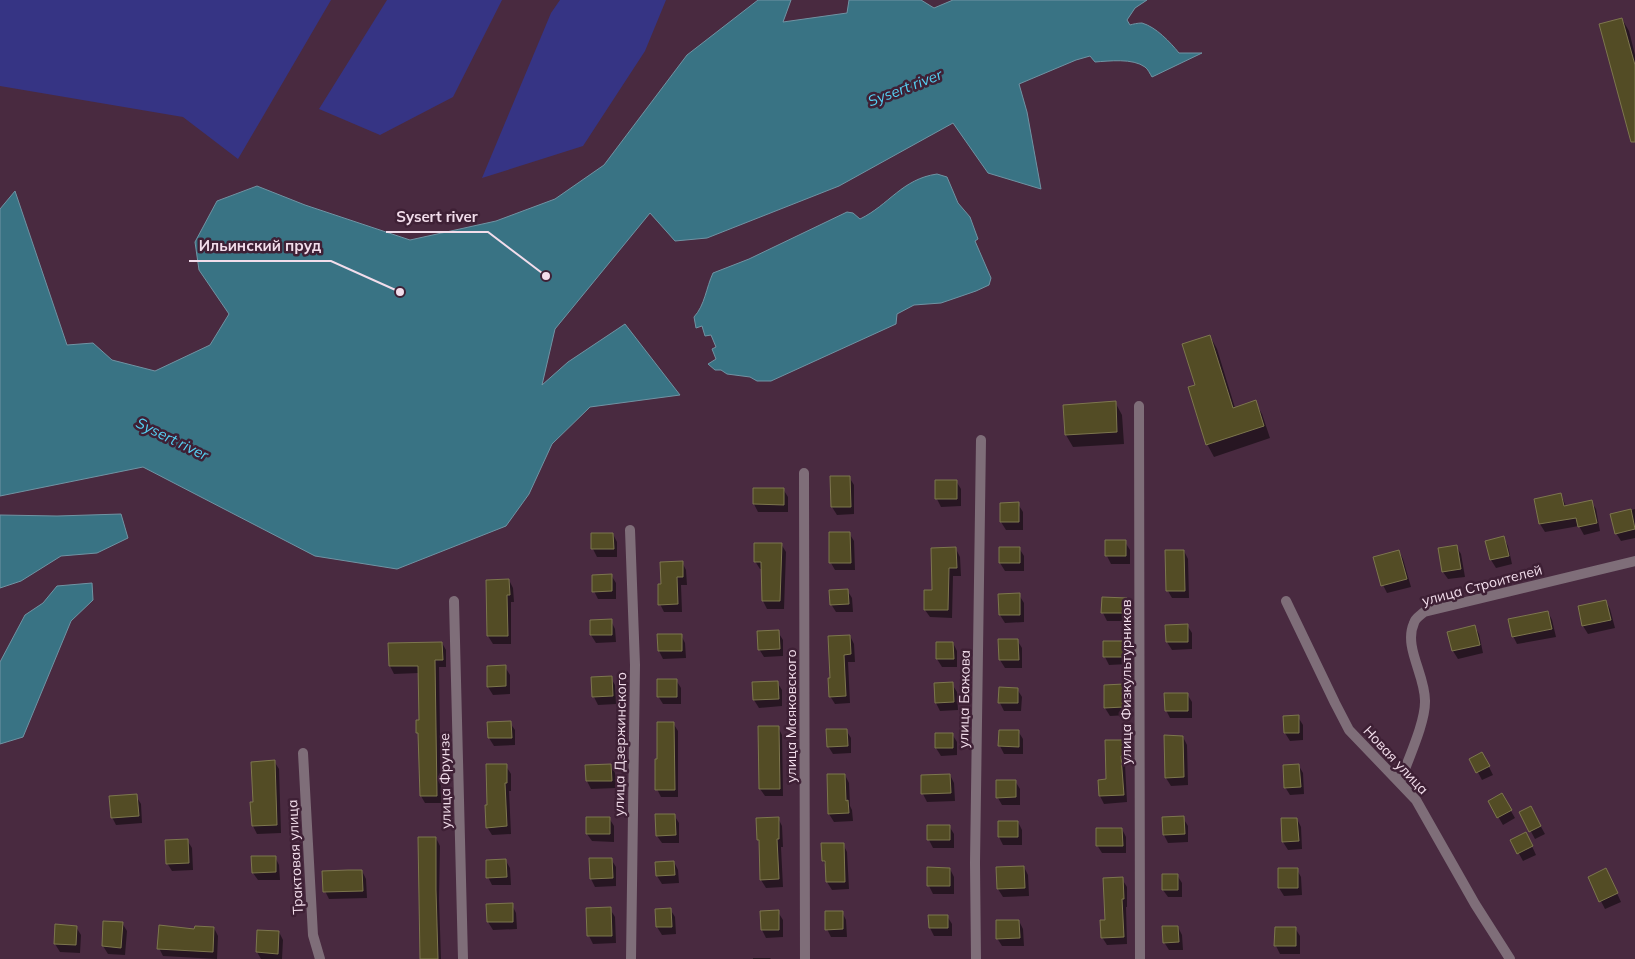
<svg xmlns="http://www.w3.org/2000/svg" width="1635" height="959" viewBox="0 0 1635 959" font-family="Mulish,sans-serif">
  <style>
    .green { fill: #363484 }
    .water { fill: #397384; stroke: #7093a3 }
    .shadow { fill: #0007 }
    .building { fill: #534c25; stroke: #7d764e }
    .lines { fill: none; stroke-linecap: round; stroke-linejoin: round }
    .street { stroke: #7f6e79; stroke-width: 10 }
    .labels { text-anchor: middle; stroke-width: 5; stroke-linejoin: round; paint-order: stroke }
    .street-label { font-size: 14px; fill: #f2ddeb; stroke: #3e2035 }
    .water-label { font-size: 15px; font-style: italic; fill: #55d0f2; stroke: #3e2035 }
    .leader { fill: none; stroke: #f2ddeb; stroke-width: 2 }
    .callout-dot { fill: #f2ddeb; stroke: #3e2035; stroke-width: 2 }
    .callout-label { font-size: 15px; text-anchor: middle; font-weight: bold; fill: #f2ddeb; stroke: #3e2035; stroke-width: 5; stroke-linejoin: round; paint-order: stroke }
  </style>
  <rect width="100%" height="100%" fill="#492a40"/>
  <path class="green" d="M0 0H331L238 159 183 117 0 86Z
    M387 0H502L453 97 380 135 319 109Z
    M560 0H666L645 51 583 146 482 178 551 13Z"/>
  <path class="water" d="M758 0H791L783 22 847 13 849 0H921L934 8 953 0H1147L1135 8 1127 20 1130 25C1133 24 1138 23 1142 23 1156 27 1170 42 1179 53H1202L1152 77C1150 74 1148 69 1145 67 1133 58 1109 61 1095 62L1090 56 1076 60 1019 84 1027 112 1041 189 988 173 953 123 839 186 707 238 675 241 650 213 555 329 542 385 568 362 625 324 680 395 590 407 552 444 529 494 506 526 397 569 315 556 143 467 0 496V209L15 191 67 345 93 343 112 360 155 371 210 345 229 314 199 270 195 242 217 201 257 186 305 205 410 240 496 221 555 199 604 165 687 55Z
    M937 174 947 177 958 203 970 217 978 239 975 241 991 278 989 285 976 291 941 303 914 305 897 314 896 324 771 381H757L750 377 727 374 721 370H715L708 364 716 359 712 349 716 347 711 335 705 336 702 326 696 328 694 317C705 305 706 288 713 273L749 259 847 212 853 213 860 219C889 205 902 179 937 174Z
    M121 514 128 538 97 553 61 556 21 581 0 588V515L57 516Z
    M92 583 93 600 71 621 23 737 0 744V662L25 615 43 603 57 586Z"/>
  <path class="shadow" d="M1622 19 1629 31 1635 55V142Z
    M1210 336 1217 349 1235 408 1255 402 1262 414 1270 438 1214 457 1207 444 1197 386Z
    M1115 402 1122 415 1124 444 1073 447 1066 435Z
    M849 477 854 485V514L837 515 832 507Z
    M956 481 961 489V506L941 507 937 499Z
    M783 489 788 497V512H758L754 504Z
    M1561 495 1566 506 1591 501 1596 509 1600 531 1584 535 1579 526 1545 532 1540 524 1536 500Z
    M1001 504H1018L1023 512V530H1006L1001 522Z
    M1635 509V538L1621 541 1616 533 1612 515Z
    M849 533 854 541 855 570H835L831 563Z
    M592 534H613L617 542V557H597L593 549Z
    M1504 538 1508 546 1512 564 1496 568 1491 560Z
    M1125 542 1130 550V564H1111L1107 556Z
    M781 544 786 552 784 609H767L763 601 762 569H760L755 561Z
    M1456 546 1461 554 1465 577 1448 579 1443 572Z
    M1000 548H1019L1024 556V571H1005L1000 563Z
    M956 549 960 557 961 576H953L952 618 930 617 925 610Z
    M1184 551 1188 559 1189 598H1172L1168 591Z
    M1399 551 1403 559 1411 587 1387 593 1383 585Z
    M682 562 686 570 687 585H681L682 612H664L660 604 662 585Z
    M611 575 616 583V599H598L594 591Z
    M509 580 513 588 514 602H511V644H493L488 636Z
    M847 590 852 598 853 612H836L831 604Z
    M1019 595 1024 603V622L1005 623 1000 615Z
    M1126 599 1131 607V621H1107L1103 613Z
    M1606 601 1610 609 1615 628 1588 634 1583 626Z
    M1548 612 1552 620 1556 637 1517 644 1513 636Z
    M611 621 615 629 616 642 596 643 591 635Z
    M1187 625 1192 633V649L1172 650 1167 642Z
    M1475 627 1479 634 1483 653 1458 659 1453 651Z
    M778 632 783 640V656L764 657 759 649Z
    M681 635 685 643 686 658 663 659 659 651Z
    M850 636 854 644 855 662H848L850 703 835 704 830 696 832 679Z
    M999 640H1017L1022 648V668H1005L1000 660Z
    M1123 642 1127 650 1128 664 1109 665 1105 657Z
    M442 643 446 650V667H439L441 803H425L421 796 419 673 394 674 390 666Z
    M937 643H953L957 651V667H942L937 659Z
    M505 667 510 675V694L493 695 488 687Z
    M611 678 615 685 616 704 598 705 594 697Z
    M676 680 681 688V704H663L658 696Z
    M777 682 782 690V706L759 708 754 700Z
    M952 684 957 692 958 710 940 711 936 703Z
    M1123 686 1127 694 1128 715 1110 716 1105 708Z
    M1017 689 1022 697 1021 711H1004L1000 703Z
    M1187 694 1192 702V718H1170L1166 710Z
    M1298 717 1303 725V740L1290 741 1285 733Z
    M489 723H510L515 730V745L494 746 489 738Z
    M673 723 678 731V797H661L657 789 658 760Z
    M778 727 782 735 783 796H765L760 789Z
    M846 730 851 738V753L833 754 828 746Z
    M1018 731 1023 739V754H1004L1000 746Z
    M952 734 957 742V755L941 756 936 748Z
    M1183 737 1187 745 1188 785 1171 786 1166 778Z
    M1123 741 1128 749V764H1125L1127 802 1104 804 1100 796Z
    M1471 759 1486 761 1493 775 1482 780Z
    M274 761 279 769 281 833 257 834 253 826 252 803H254Z
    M611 765 615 773 616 788 591 789 587 781 586 766Z
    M506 766 511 774V791H509L511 834 492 835 487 827 488 806Z
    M1299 766 1303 773 1304 794 1290 795 1285 787Z
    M828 775H845L849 783 850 806 852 810 853 821 834 822 829 814Z
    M950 775 954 783 955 801 927 802 923 794Z
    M1015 781 1020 789V805H1002L998 798Z
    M1501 794 1515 818 1503 825 1489 801Z
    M136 796 141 804 142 823 116 825 112 817Z
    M1521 813 1535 816 1545 834 1535 839Z
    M674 815 679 823V843H662L657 836Z
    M609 818 614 826V842L592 841 587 834Z
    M778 818 782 826 783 847H781L783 887 766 888 761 880 760 843 758 840Z
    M1183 818 1188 826V842L1168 843 1164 835Z
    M1297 819 1301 827 1302 849 1288 850 1283 842Z
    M1018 822 1022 830V845H1003L999 837Z
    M949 826 954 834V848H933L929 840 928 827Z
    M1122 829 1126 837V853H1102L1097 845Z
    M436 838 440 846 439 899 441 959H421Z
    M187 840 192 848 193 870 172 871 167 863Z
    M1512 841 1530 842 1536 855 1523 861Z
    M843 844 847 852 849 889 832 890 827 882 826 866 823 861Z
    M275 857 279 865 280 880H258L253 873Z
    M611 859 616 867V886L595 887 591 879 590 860Z
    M506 861 510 868 511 885H492L488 877Z
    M674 862 678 870 679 883 662 884 657 876Z
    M1024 867 1028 875 1029 896 1003 897 998 889 997 868Z
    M950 869 954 877V894H933L929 886Z
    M1297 870 1301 877 1302 895 1284 896 1279 888Z
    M362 871 366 879 367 898 329 899 325 891Z
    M1177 875 1182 883V897H1168L1163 890Z
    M1589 878H1610L1621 902 1605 909Z
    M1122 879 1127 887V907H1126L1127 944 1107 945 1102 937 1106 921Z
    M512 905 516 913 517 929 493 930 488 922Z
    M588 909H610L615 917 616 943 593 944 589 936Z
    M670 909 675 917 676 934 662 935 657 927Z
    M778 912 783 920V937L766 938 762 930Z
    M842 912 846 920 847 937H831L827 929Z
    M930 916H947L952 924V936H934L930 928Z
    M1019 921 1023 929 1024 946H1002L997 938Z
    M122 923 127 931 125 955 108 954 103 946Z
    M76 927 81 935 80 953 60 952 55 944Z
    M1178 927 1182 935 1183 950H1169L1164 942Z
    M214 928 218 936 217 959 163 956 159 948 196 930Z
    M1295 928 1300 936V954H1280L1276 946Z
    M279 932 283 940 282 959H261L257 952Z
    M753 958H770L771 959H753Z"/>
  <path class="building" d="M1622 18 1635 65V142H1631L1599 24Z
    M1210 335 1233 408 1256 400 1264 426 1206 445 1188 387 1195 385 1182 344Z
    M1116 401 1117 432 1065 435 1063 405Z
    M830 476H850L851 507H831Z
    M935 480H957V499H935Z
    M753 488H784V505L753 504Z
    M1561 493 1564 506 1592 500 1597 523 1578 527 1576 518 1539 524 1534 499Z
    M1019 502V522H1000V503Z
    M1631 509 1635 529 1615 534 1610 514Z
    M829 532H850L851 563H829Z
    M591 533H613L614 549H591Z
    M1504 536 1509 556 1490 560 1485 541Z
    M1105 540H1126V556H1105Z
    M754 543H782L780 601H762L761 562H754Z
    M1457 545 1461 569 1442 572 1438 548Z
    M956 547 957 568H949L948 610H924V590H932L931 548Z
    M999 547H1020V563H999Z
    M1165 550H1184L1185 591H1166Z
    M1399 550 1407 579 1381 586 1373 557Z
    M683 561V577H677L678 604 658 605V584H661L660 562Z
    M612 574V591L592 592V575Z
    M509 579 510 595H507L508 636H487L486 580Z
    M848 589 849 604 830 605 829 590Z
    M1020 593V615H999L998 594Z
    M1102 597 1127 598V613H1101Z
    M1606 600 1611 620 1582 626 1578 606Z
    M1548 611 1552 629 1512 637 1508 619Z
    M612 619V635H590V620Z
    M1188 624V642H1166L1165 625Z
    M1475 625 1480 645 1452 651 1447 632Z
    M779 630 780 649 758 650 757 631Z
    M657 634H682V651H658Z
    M850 635 851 654 844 655 846 696 829 697 828 678H830L828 636Z
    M998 639H1018L1019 660H999Z
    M1103 641H1124V657H1103Z
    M442 642 443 660H435L437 796H420L418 733H416V720H419L418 666H389L388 643Z
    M936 642H953L954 659H936Z
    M506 665V686L487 687V666Z
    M612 676 613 696 592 697 591 677Z
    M657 679H677V697H657Z
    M778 681 779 699 753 700 752 682Z
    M953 682 954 702 935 703 934 683Z
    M1124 684V707L1104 708V685Z
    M999 687 1018 688V703H998Z
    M1164 693H1188V711H1165Z
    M1299 715V733H1284L1283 716Z
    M511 721 512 738H488L487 722Z
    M657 722H674L675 790H655V759H657Z
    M758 726H779L780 789H759Z
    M826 729H847L848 746 827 747Z
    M999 730H1019V747L998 746Z
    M935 733H953V748H935Z
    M1164 735 1183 736 1184 777 1165 778Z
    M1105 740H1124V756H1121L1124 795 1099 796 1098 780 1106 779Z
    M1482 752 1490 766 1476 773 1469 759Z
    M275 760 277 825 252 826 250 802H253L251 762Z
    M486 764H507V783H505L507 826 486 828 485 805H487Z
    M611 764 612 781H586L585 765Z
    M1299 764 1301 787 1284 788 1283 765Z
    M827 774H845L846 801 848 800 849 813 828 814Z
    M950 774 951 793 921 794V775Z
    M996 780H1016V797L996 798Z
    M1502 793 1512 810 1497 818 1488 801Z
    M137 794 139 816 111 818 109 796Z
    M1531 806 1541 826 1529 832 1519 812Z
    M655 814H675L676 835 656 836Z
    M1184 816 1185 834 1163 835 1162 817Z
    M586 817H610V834H586Z
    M779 817V839H777L779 879 760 880 759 840H757L756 818Z
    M1281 818H1297L1299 841 1282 842Z
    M998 821H1018V837H998Z
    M927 825H950V840H927Z
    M1096 828H1122L1123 846H1096Z
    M1526 832 1533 846 1517 854 1510 840Z
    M418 837H436V890L438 959H420Z
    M188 839 189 863 166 864 165 840Z
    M821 843H844L845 882H826L825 861H822Z
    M251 856H276V872L252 873Z
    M589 858H612L613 878 590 879Z
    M506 859 507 877 486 878V860Z
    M674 861 675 875 656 876 655 862Z
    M1024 866 1025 888 997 889 996 867Z
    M927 867 950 868V886H927Z
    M1278 868H1298V888H1278Z
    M1606 868 1618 893 1599 902 1588 877Z
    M348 870H362L363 891 323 892 322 871Z
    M1162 874H1178V890H1162Z
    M1123 877 1124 899H1122L1124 937 1101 938 1100 920H1105L1103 878Z
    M513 903V922H487L486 904Z
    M611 907 612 936H587L586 908Z
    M671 908 672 927H656L655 909Z
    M779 910V930H761L760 911Z
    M825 911H843V929L825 930Z
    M928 915H948V928H929Z
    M996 920H1019L1020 938 996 939Z
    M103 921 123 922 121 948 102 946Z
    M55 924 77 926 76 945 54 944Z
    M159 925 194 929 195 926 214 927 213 952 157 949Z
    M1162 926H1178L1179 942 1163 943Z
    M1275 927H1296V946H1274Z
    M257 930 279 931 278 954 256 952Z"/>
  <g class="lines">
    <path class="street" d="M1139 406 1140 959
      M804 473 805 959
      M630 530 635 665 631 959
      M454 601 463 959
      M1286 601 1335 703 1349 730 1416 800 1475 904 1510 959
      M303 753 313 935 320 959
      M1400 783C1407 761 1425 724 1425 702 1426 676 1403 647 1414 623 1415 618 1421 615 1424 612L1635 561
      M976 959 975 863 981 440"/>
  </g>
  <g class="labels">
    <g class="street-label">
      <text transform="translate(1482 585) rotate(-15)" y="5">улица Строителей</text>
      <text transform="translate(1126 682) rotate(-90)" y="5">улица Физкультурников</text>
      <text transform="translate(964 699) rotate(-89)" y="5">улица Бажова</text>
      <text transform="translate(791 716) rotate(-90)" y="5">улица Маяковского</text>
      <text transform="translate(620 744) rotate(-89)" y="5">улица Дзержинского</text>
      <text transform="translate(1396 760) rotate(47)" y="5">Новая улица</text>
      <text transform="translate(445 781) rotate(-91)" y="5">улица Фрунзе</text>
      <text transform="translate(295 857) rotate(-93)" y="5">Трактовая улица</text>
    </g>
    <g class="water-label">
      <text transform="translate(905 88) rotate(-21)" y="5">Sysert river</text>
      <text transform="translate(172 439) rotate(26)" y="5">Sysert river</text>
    </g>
  </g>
  <path class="leader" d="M546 276L488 232H386M400 292L331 261H189"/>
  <g class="callout-dot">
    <circle cx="546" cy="276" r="5"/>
    <circle cx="400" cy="292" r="5"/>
  </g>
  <g class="callout-label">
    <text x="437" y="222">Sysert river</text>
    <text x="260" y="251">Ильинский пруд</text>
  </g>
</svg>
